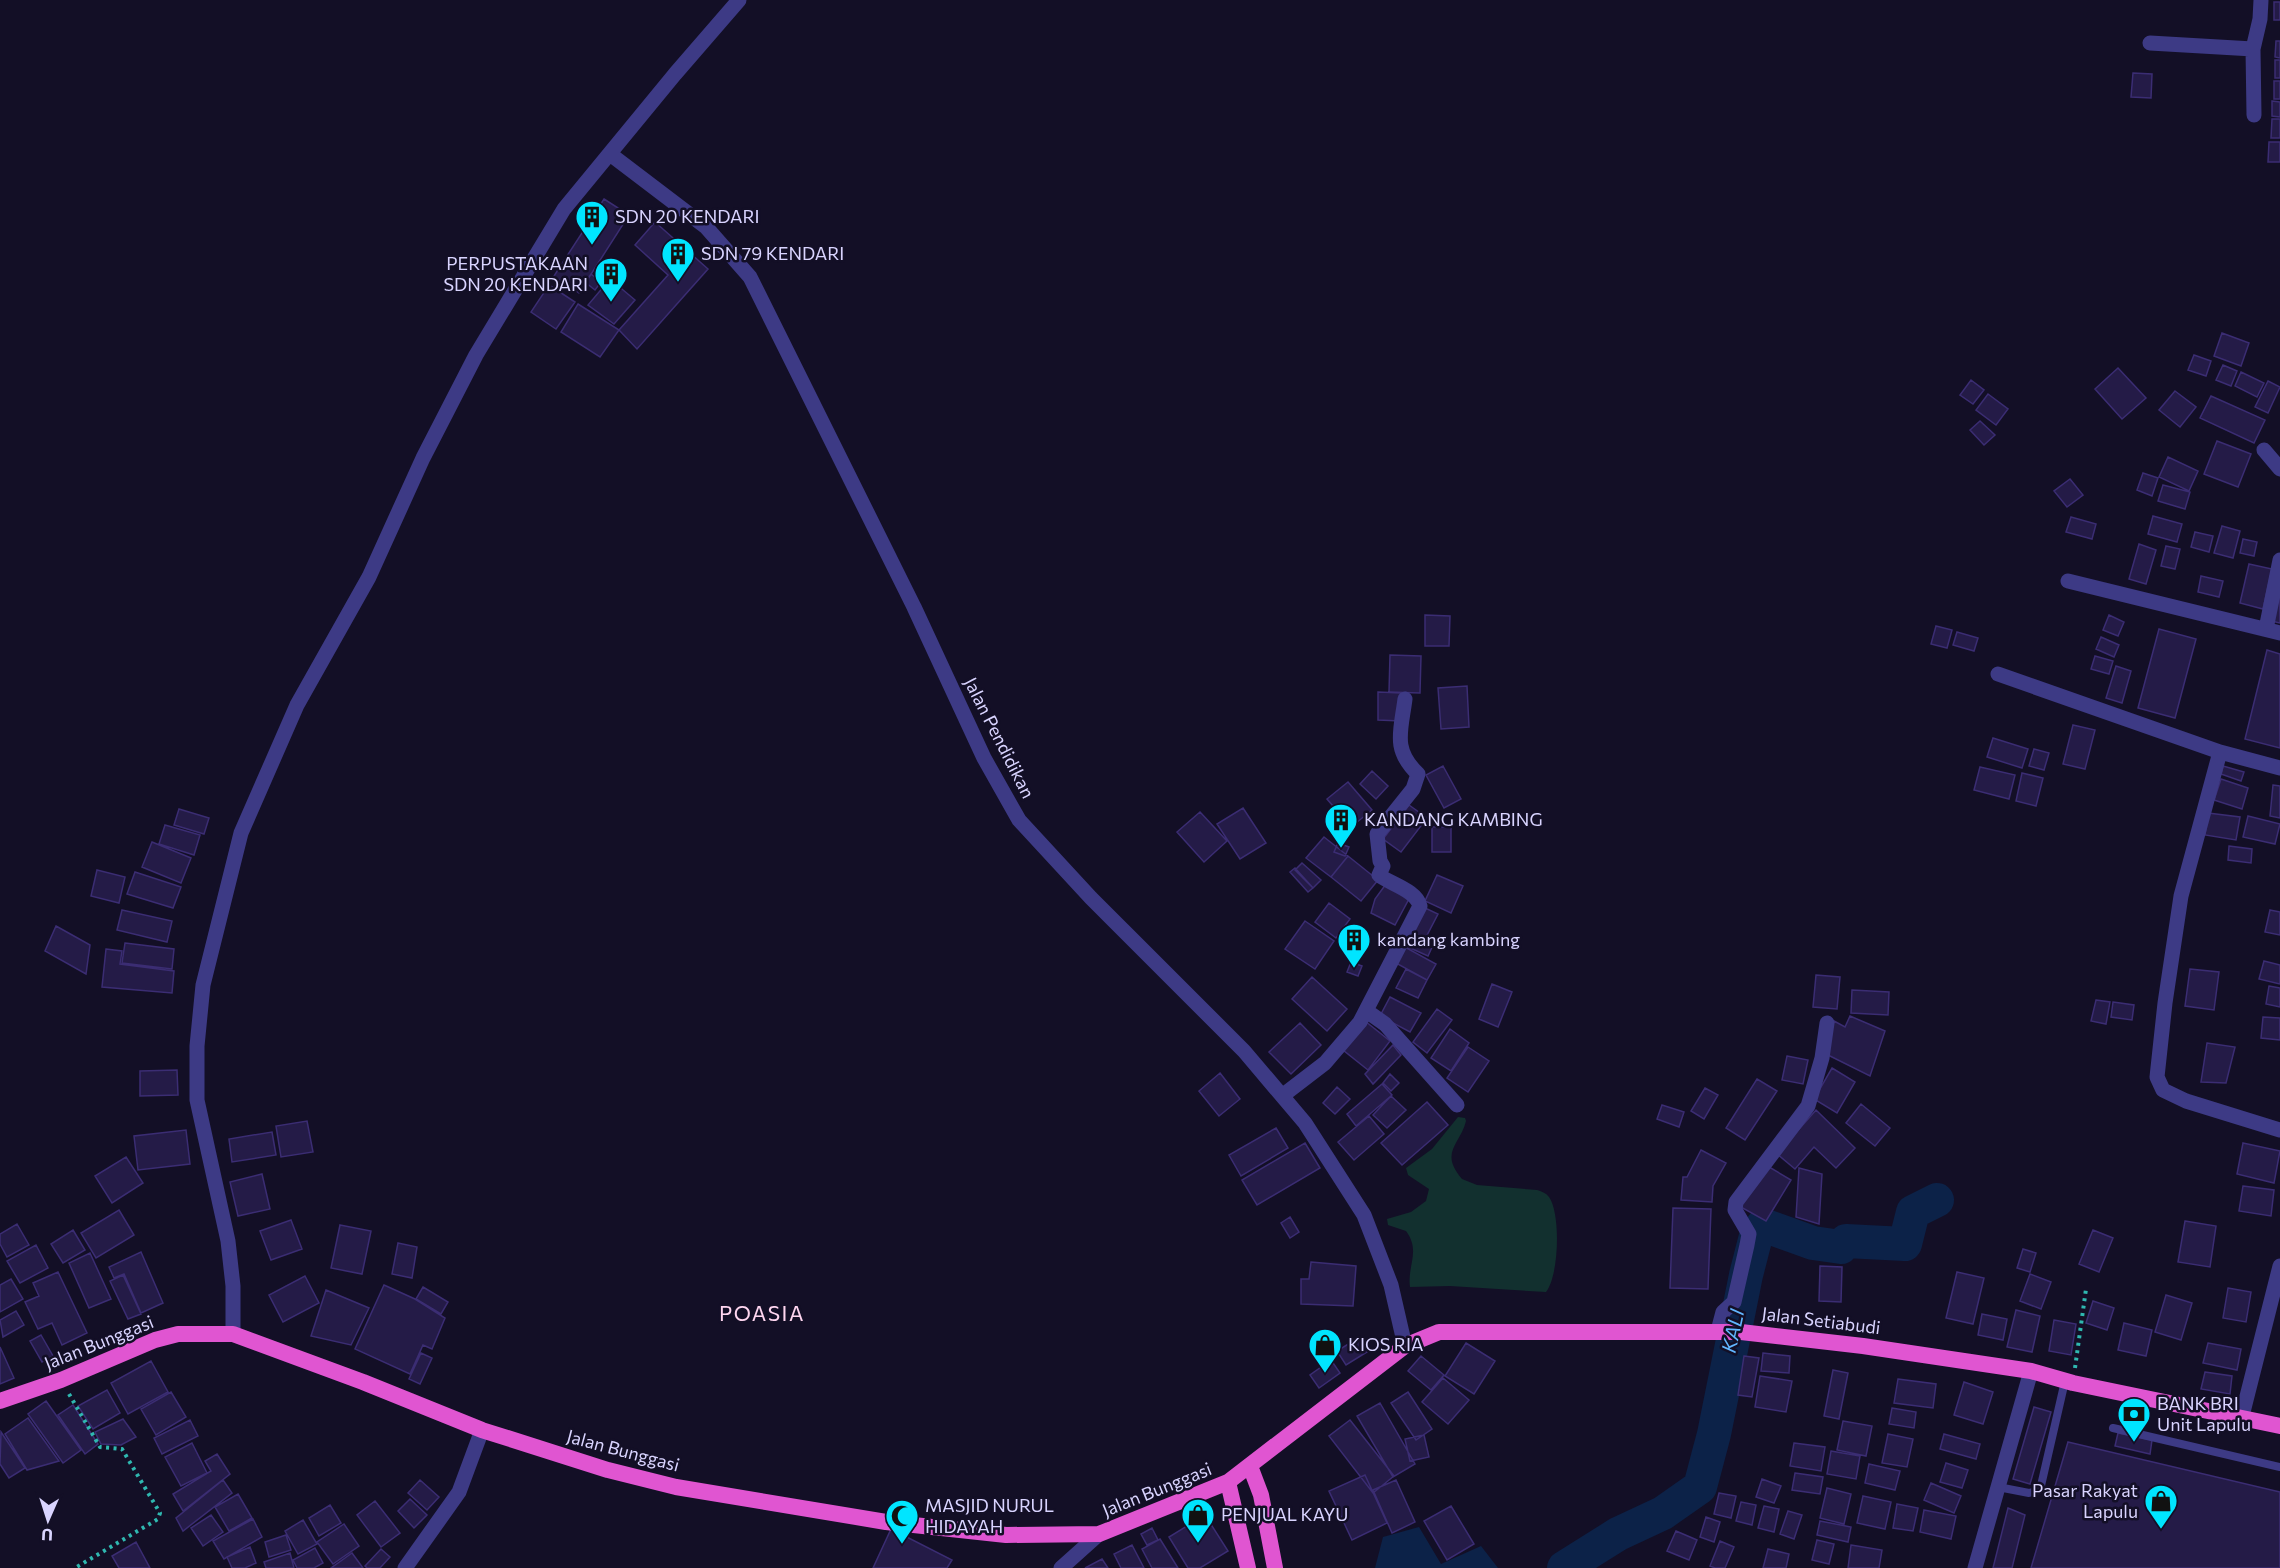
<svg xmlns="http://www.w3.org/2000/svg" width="2280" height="1568" viewBox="0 0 2280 1568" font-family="Commissioner,sans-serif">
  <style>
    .green { fill: #12302f }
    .water { fill: #0c2248 }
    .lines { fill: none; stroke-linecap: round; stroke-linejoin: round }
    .river { stroke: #0c2248; stroke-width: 34 }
    .building { fill: #241b47; stroke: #3b2d73; stroke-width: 1.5 }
    .path { stroke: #2fb8b0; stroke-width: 4; stroke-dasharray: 3 4.5; stroke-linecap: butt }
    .service { stroke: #3d3a85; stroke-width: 8 }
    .minor { stroke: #3d3a85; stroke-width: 15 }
    .trunk { stroke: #e055d1; stroke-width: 16 }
    .labels { text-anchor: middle; stroke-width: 5; stroke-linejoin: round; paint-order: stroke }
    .poi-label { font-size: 18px; fill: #d9d4ff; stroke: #130f26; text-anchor: start }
    .street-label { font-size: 18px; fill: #d9d4ff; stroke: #130f26 }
    .water-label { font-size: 20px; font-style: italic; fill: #62b6ff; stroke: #130f26 }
    .quarter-label { font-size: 21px; letter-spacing: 1.5px; fill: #ffd6f0; stroke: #130f26 }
  </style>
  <rect width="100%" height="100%" fill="#130f26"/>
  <path class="green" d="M1458 1117 1465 1118 1466 1121C1460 1145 1439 1152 1462 1179L1477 1185 1537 1190C1541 1191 1546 1193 1549 1197 1561 1214 1559 1276 1546 1292L1450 1286 1410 1287C1407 1266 1421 1251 1406 1231L1388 1225 1387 1219 1411 1212 1426 1201 1429 1189 1408 1175 1406 1168 1432 1149Z"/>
  <path class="water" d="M1419 1527 1441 1564 1481 1546 1498 1568H1375L1383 1537Z"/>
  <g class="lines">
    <path class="river" d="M1564 1568 1618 1534 1663 1513 1700 1487 1714 1434 1746 1275 1756 1236 1763 1225 1813 1243 1841 1247 1846 1241 1905 1244 1913 1212 1937 1200"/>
  </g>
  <path class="building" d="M2274 2H2280V20H2274Z
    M2276 41H2280V58L2275 57Z
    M2275 60H2280V78H2275Z
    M2133 73 2152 74 2151 98 2131 97Z
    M2274 81H2280V99H2274Z
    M2272 101 2280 102V117L2272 116Z
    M2272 119H2280V138H2271Z
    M2269 142H2280V162H2268Z
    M604 199 629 215 579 293 554 276Z
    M655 222 708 269 637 349 619 330 668 275 635 245Z
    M591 274 601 282 595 290 585 282Z
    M610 279 635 300 614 324 588 305Z
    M549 285 575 302 556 329 531 312Z
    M578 304 619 330 600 357 561 332Z
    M2222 333 2249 343 2241 366 2214 356Z
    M2194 355 2211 361 2206 376 2188 370Z
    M2223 365 2237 371 2231 386 2216 380Z
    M2118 368 2146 398 2122 419 2095 389Z
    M2241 372 2264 383 2257 397 2235 386Z
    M1971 380 1984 390 1973 404 1960 395Z
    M2268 381 2280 387 2268 413 2255 407Z
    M2175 391 2196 407 2180 427 2159 410Z
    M1988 394 2008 409 1996 425 1976 410Z
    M2211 396 2265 420 2254 443 2200 418Z
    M1980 421 1995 435 1984 445 1970 430Z
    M2217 441 2251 454 2238 487 2204 474Z
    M2168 457 2198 471 2189 491 2159 477Z
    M2143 473 2158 478 2152 496 2137 490Z
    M2070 479 2083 495 2067 507 2054 491Z
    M2163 485 2190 492 2185 509 2158 501Z
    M2153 516 2182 524 2177 542 2148 534Z
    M2071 517 2096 524 2092 539 2066 532Z
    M2222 526 2240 531 2233 558 2214 553Z
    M2195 532 2213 536 2209 552 2191 547Z
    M2243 539 2257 542 2254 556 2240 553Z
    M2139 544 2156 550 2146 584 2129 579Z
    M2166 546 2180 549 2175 569 2161 566Z
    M2249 564 2272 569 2263 609 2240 603Z
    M2201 576 2223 581 2219 597 2198 592Z
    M2280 584V623L2271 621Z
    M1425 615 1450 616 1449 646H1425Z
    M2109 615 2124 622 2118 636 2103 630Z
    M1936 626 1952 630 1947 648 1931 644Z
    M2159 629 2196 639 2175 718 2138 708Z
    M1957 632 1978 638 1974 651 1953 645Z
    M2101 637 2119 645 2114 657 2096 649Z
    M2267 650 2280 654V748L2245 739Z
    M1390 655 1421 656 1420 693 1389 692Z
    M2095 656 2113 661 2109 674 2091 669Z
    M2116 666 2131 671 2122 703 2106 698Z
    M1467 686 1469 727 1441 729 1438 688Z
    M1378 692 1401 693V721L1378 720Z
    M2073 725 2095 730 2085 769 2063 764Z
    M1993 738 2028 749 2022 768 1987 757Z
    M2034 749 2049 753 2044 770 2029 766Z
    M1443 766 1461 799 1444 808 1426 775Z
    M2223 766 2244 772 2241 781 2221 774Z
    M1980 767 2015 775 2009 799 1974 790Z
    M1372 771 1388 786 1376 799 1360 784Z
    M2022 773 2043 778 2036 806 2016 801Z
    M2221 779 2248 788 2242 809 2214 800Z
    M1348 782 1372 810 1351 827 1327 799Z
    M2273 785 2280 786V818L2270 816Z
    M1409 805 1427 818 1401 852 1383 839Z
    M1243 808 1266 843 1240 859 1217 824Z
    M179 809 209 818 204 834 174 825Z
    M1200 812 1227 841 1204 862 1177 832Z
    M2208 813 2240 817 2236 840 2205 835Z
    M2248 816 2280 824 2275 844 2243 837Z
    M165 825 200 835 194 855 159 844Z
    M1432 827H1451V852H1432Z
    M1324 837 1348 856 1331 877 1306 858Z
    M152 842 191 858 181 883 142 867Z
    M1338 843 1349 847 1345 856 1334 852Z
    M2229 846 2252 849 2251 863 2228 860Z
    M1348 856 1378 880 1361 901 1331 877Z
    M1302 863 1321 880 1313 888 1295 870Z
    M1295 868 1313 888 1308 892 1290 872Z
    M97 870 125 877 119 903 91 896Z
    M135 872 181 887 173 908 127 894Z
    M1437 875 1463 886 1451 913 1425 901Z
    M1386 884 1410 897 1395 925 1371 913 1375 899Z
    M1329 903 1350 919 1336 938 1315 922Z
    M1423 907 1438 914 1424 941 1409 934Z
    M122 910 172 921 167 942 117 930Z
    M2270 910 2280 912V935L2265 932Z
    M1305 921 1334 941 1315 969 1285 949Z
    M56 926 90 945 86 974 45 951Z
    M1413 936 1433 945 1428 956 1408 947Z
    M125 943 174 949 172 969 122 963Z
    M1403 946 1436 964 1427 980 1394 962Z
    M106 949 122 951 120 964 174 971 172 993 102 987Z
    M2264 961 2280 965V984L2259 979Z
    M1351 962 1362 966 1358 976 1347 972Z
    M1406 969 1427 980 1418 998 1396 988Z
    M2190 969 2219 972 2214 1010 2185 1006Z
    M1816 975 1840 977 1837 1009 1813 1007Z
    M1312 977 1347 1009 1327 1031 1292 999Z
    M1492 984 1512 992 1498 1027 1479 1019Z
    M2269 986 2280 988V1007L2266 1004Z
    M1852 990 1889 992 1888 1015 1851 1013Z
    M1390 997 1421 1013 1410 1032 1380 1016Z
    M2096 1000 2110 1002 2106 1024 2091 1021Z
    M2113 1002 2134 1005 2132 1020 2111 1017Z
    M1437 1009 1452 1020 1427 1053 1413 1042Z
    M1850 1016 1885 1031 1870 1076 1826 1054 1834 1021 1845 1027Z
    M2263 1017 2280 1018V1040L2261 1038Z
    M1365 1021 1390 1041 1368 1070 1343 1050Z
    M1300 1023 1321 1045 1291 1074 1269 1052Z
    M1450 1029 1469 1043 1451 1071 1431 1058Z
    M2207 1043 2235 1047 2226 1083 2201 1082Z
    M1393 1045 1401 1055 1373 1084 1365 1074Z
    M1468 1047 1489 1061 1468 1092 1447 1078Z
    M1787 1056 1808 1060 1803 1084 1782 1080Z
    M1832 1068 1855 1082 1837 1113 1814 1099Z
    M177 1070 178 1095 140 1096V1071Z
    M1220 1073 1240 1099 1219 1116 1199 1091Z
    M1390 1074 1399 1083 1391 1091 1383 1083Z
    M1757 1079 1777 1091 1745 1140 1726 1128Z
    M1382 1084 1392 1095 1356 1126 1347 1114Z
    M1337 1087 1350 1099 1335 1114 1323 1103Z
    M1705 1088 1718 1095 1704 1119 1691 1111Z
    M1391 1096 1406 1110 1387 1128 1373 1115Z
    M1427 1102 1448 1125 1402 1165 1381 1143Z
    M1861 1104 1890 1128 1875 1146 1846 1123Z
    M1662 1105 1684 1112 1679 1127 1657 1119Z
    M1816 1110 1855 1148 1836 1168 1814 1147 1795 1169 1777 1154Z
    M1369 1116 1384 1134 1354 1160 1338 1142Z
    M307 1121 313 1152 281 1157 276 1126Z
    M1276 1128 1288 1148 1241 1176 1229 1155Z
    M186 1130 190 1164 138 1170 134 1136Z
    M272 1132 276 1155 232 1162 229 1139Z
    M1305 1143 1320 1168 1257 1205 1242 1180Z
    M2243 1143 2280 1151 2274 1183 2237 1174Z
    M1701 1150 1726 1163 1713 1186 1712 1202 1681 1200 1683 1177H1687Z
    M126 1157 143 1183 112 1203 95 1176Z
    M1764 1164 1791 1180 1766 1221 1739 1206Z
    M1799 1168 1822 1174 1819 1224 1796 1217Z
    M262 1174 270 1209 238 1216 230 1182Z
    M2243 1186 2274 1190 2271 1216 2239 1211Z
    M1673 1208 1711 1209 1708 1289 1670 1288Z
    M119 1210 134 1235 96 1258 81 1233Z
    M1290 1217 1299 1232 1290 1238 1281 1223Z
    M291 1220 302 1249 271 1260 260 1231Z
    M2185 1221 2216 1226 2210 1267 2178 1262Z
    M17 1224 29 1245 7 1257 0 1244V1234Z
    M340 1225 371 1231 362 1274 331 1268Z
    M73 1230 85 1250 63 1263 51 1244Z
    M2093 1230 2113 1238 2099 1272 2079 1264Z
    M398 1243 417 1247 412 1278 392 1274Z
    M36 1245 48 1268 20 1283 7 1261Z
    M2023 1249 2036 1253 2030 1272 2017 1268Z
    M141 1252 163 1303 141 1313 124 1274 114 1278 109 1267Z
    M90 1253 111 1299 89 1308 69 1263Z
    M1311 1262 1356 1266 1353 1306 1301 1304V1279H1309Z
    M1820 1266 1842 1267 1841 1302 1819 1301Z
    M58 1272 87 1333 62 1345 52 1323 38 1329 25 1302 39 1296 33 1283Z
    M1957 1272 1984 1278 1973 1324 1946 1318Z
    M2030 1274 2051 1282 2041 1309 2020 1301Z
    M123 1275 141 1314 128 1319 110 1281Z
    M305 1276 319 1303 283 1322 269 1295Z
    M11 1279 23 1299 0 1312V1285Z
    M384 1285 415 1299 445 1318 432 1349 423 1345 410 1374 355 1349Z
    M423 1287 448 1302 441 1314 416 1299Z
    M2228 1288 2251 1292 2246 1322 2223 1318Z
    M326 1290 369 1308 351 1345 311 1336Z
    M2166 1295 2192 1303 2181 1340 2155 1332Z
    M2093 1301 2114 1308 2107 1330 2086 1323Z
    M2016 1310 2040 1316 2032 1352 2007 1347Z
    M16 1311 24 1325 3 1337 0 1320Z
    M1982 1314 2007 1319 2003 1340 1978 1335Z
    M2054 1320 2076 1324 2071 1355 2049 1351Z
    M2124 1323 2152 1330 2146 1356 2118 1350Z
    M41 1335 53 1356 42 1362 30 1341Z
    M1358 1338 1367 1352 1346 1365 1337 1351Z
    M1466 1343 1495 1361 1474 1394 1445 1376Z
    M2208 1343 2241 1349 2237 1370 2203 1363Z
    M0 1347 14 1378 0 1384Z
    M421 1353 432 1358 420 1384 409 1379Z
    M1763 1353 1790 1356 1789 1373 1761 1371Z
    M1421 1356 1444 1375 1431 1390 1408 1371Z
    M1744 1356 1759 1358 1752 1397 1738 1395Z
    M1331 1360 1340 1373 1319 1388 1310 1375Z
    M151 1361 168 1392 128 1414 111 1383Z
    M1833 1370 1848 1373 1839 1419 1824 1416Z
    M2205 1372 2232 1376 2230 1394 2201 1389Z
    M1760 1376 1792 1381 1786 1412 1755 1407Z
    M1443 1378 1469 1400 1448 1424 1422 1402Z
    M1898 1379 1936 1384 1933 1408 1894 1403Z
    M1964 1382 1993 1392 1983 1424 1954 1415Z
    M107 1390 120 1413 93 1429 78 1406Z
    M171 1392 186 1417 156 1435 141 1409Z
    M1408 1392 1432 1429 1416 1440 1391 1403Z
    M46 1401 81 1450 63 1463 28 1414Z
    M1380 1403 1415 1464 1393 1477 1357 1416Z
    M73 1405 98 1444 85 1454 58 1415Z
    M2034 1407 2051 1412 2030 1484 2013 1479Z
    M1892 1408 1916 1412 1914 1428 1889 1424Z
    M28 1418 59 1461 27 1470 5 1434Z
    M123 1419 136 1437 121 1445 101 1444 95 1432Z
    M190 1420 198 1436 162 1454 154 1438Z
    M1350 1420 1394 1476 1373 1493 1329 1436Z
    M1843 1421 1872 1426 1866 1456 1837 1450Z
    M1 1432 25 1468 9 1478 0 1464Z
    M2118 1433 2152 1440 2150 1454 2115 1446Z
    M1888 1434 1913 1439 1907 1467 1882 1463Z
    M1944 1434 1980 1444 1976 1459 1940 1449Z
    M1424 1435 1429 1457 1410 1461 1405 1439Z
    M2068 1442 2280 1492V1568H2031Z
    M192 1443 207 1473 181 1486 165 1457Z
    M1794 1443 1825 1447 1821 1471 1790 1466Z
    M1831 1451 1860 1456 1856 1479 1827 1474Z
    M217 1454 230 1474 183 1511 173 1494 211 1471 205 1461Z
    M1946 1463 1968 1470 1962 1488 1940 1482Z
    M1869 1464 1900 1471 1895 1490 1865 1483Z
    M1795 1473 1823 1477 1820 1494 1792 1490Z
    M1365 1475 1387 1523 1352 1540 1329 1491Z
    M1762 1479 1781 1486 1774 1503 1756 1497Z
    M223 1480 232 1493 183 1531 176 1518Z
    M420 1480 439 1497 427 1510 408 1493Z
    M1396 1480 1415 1522 1392 1533 1373 1490Z
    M1931 1483 1961 1496 1954 1513 1924 1500Z
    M1827 1488 1851 1494 1844 1524 1820 1518Z
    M1719 1493 1736 1496 1731 1518 1714 1514Z
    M238 1494 252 1518 229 1531 215 1507Z
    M1863 1496 1891 1502 1885 1529 1857 1523Z
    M410 1499 427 1515 414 1528 398 1511Z
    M375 1501 400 1533 381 1547 357 1515Z
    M1741 1502 1756 1505 1752 1525 1736 1521Z
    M1897 1504 1918 1508 1913 1531 1893 1528Z
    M330 1505 341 1523 319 1536 309 1518Z
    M1451 1506 1474 1544 1447 1560 1424 1521Z
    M1764 1506 1779 1509 1774 1532 1758 1528Z
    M2008 1508 2025 1515 2012 1568H1993Z
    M1924 1510 1956 1516 1951 1539 1920 1532Z
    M1788 1511 1802 1515 1794 1539 1780 1534Z
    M211 1515 223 1532 203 1546 191 1528Z
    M1205 1515 1228 1551 1200 1568H1188L1169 1537Z
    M1706 1517 1720 1522 1714 1542 1700 1537Z
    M253 1519 262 1537 224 1559 213 1541Z
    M303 1520 317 1544 298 1554 285 1531Z
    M1820 1521 1851 1527 1848 1542 1817 1535Z
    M344 1524 359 1546 333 1564 317 1542Z
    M1152 1528 1158 1540 1147 1545 1141 1534Z
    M891 1529 952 1560 947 1568H873Z
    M1676 1531 1697 1540 1689 1560 1667 1551Z
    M286 1535 291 1550 269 1557 265 1542Z
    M1160 1539 1178 1568H1152L1142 1549Z
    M1817 1540 1834 1544 1829 1564 1812 1560Z
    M1720 1541 1734 1547 1725 1568H1715L1710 1566Z
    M136 1542 150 1568H119L112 1556Z
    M1132 1545 1144 1568H1121L1114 1554Z
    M1851 1545 1882 1550 1879 1568H1848Z
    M250 1547 256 1563 245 1568H232L227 1557Z
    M315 1548 323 1563 314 1568H297L293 1560Z
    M381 1549 390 1557 380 1568H367L365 1566Z
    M1768 1549 1789 1554 1786 1568H1763Z
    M290 1553 294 1568H266L264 1562Z
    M352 1553 363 1568H331Z
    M1102 1559 1108 1568H1085Z"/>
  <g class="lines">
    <path class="path" d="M2075 1368 2086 1289
      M69 1394 100 1447 122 1449 160 1513 158 1519 75 1568"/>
    <path class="service" d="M2113 1428 2280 1467
      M1998 1487 2029 1493 2040 1490 2065 1381"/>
    <path class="minor" d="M2150 43 2253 49
      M2254 115 2253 49 2260 19 2261 0
      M610 154 706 227 750 277 914 607 984 758 1019 820 1091 898 1244 1051 1305 1123 1364 1215 1391 1285 1405 1346
      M2264 450 2280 469
      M2068 581 2280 633
      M2266 629 2280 560
      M1998 674 2220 752 2280 768
      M2220 752 2181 896 2165 1003 2157 1077 2163 1090 2186 1101 2280 1130
      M1368 1012 1385 1024 1457 1105
      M1282 1096 1325 1063 1360 1022 1420 906C1416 890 1390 884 1379 875L1383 866 1380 861 1377 834 1413 789 1418 774C1392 749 1401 731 1405 699
      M1718 1331 1723 1312 1734 1302 1747 1245 1749 1234 1735 1210 1736 1202 1808 1106 1822 1058 1827 1023
      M233 1334V1286L228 1241 197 1100V1046L203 985 241 833 297 705 369 577 423 458 476 355 564 209 675 74 739 0
      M2241 1420 2280 1266
      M405 1568 459 1492 482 1430
      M1061 1568 1099 1534
      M1975 1568 2031 1371"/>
    <path class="trunk" d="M0 1401 61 1380 155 1340 178 1334H233L363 1382 482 1430 608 1470 676 1487 886 1522 1006 1535 1099 1534 1228 1482 1405 1346 1439 1332H1741L1863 1346 2031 1371 2073 1383 2280 1426
      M1250 1466 1261 1495 1275 1568
      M1228 1482 1248 1568"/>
  </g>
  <defs>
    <g id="building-pin" transform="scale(1.725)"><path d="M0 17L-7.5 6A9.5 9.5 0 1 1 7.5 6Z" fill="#00e5ff" stroke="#130f26"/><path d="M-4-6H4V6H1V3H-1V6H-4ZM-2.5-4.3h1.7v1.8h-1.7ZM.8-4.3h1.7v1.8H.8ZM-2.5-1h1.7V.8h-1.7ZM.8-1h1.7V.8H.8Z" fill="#111"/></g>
    <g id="shop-pin" transform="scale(1.725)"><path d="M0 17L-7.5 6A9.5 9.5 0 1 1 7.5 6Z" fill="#00e5ff" stroke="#130f26"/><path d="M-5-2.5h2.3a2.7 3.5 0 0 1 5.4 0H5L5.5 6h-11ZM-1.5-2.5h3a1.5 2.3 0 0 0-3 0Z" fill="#111"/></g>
    <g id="bank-pin" transform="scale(1.725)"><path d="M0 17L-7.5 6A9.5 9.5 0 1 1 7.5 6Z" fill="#00e5ff" stroke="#130f26"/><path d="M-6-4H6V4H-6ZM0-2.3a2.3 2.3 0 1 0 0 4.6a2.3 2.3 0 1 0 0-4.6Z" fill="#111"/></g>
    <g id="mosque-pin" transform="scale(1.725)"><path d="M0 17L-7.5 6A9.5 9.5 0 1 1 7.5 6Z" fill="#00e5ff" stroke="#130f26"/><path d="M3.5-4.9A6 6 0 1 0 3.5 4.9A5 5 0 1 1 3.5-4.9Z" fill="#111"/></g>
  </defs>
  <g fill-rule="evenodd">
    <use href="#building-pin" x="592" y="217"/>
    <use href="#building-pin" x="678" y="254"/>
    <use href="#building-pin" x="611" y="274"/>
    <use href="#building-pin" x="1341" y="820"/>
    <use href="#building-pin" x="1354" y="940"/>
    <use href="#shop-pin" x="1325" y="1345"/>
    <use href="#bank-pin" x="2134" y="1414"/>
    <use href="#shop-pin" x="2161" y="1501"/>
    <use href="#shop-pin" x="1198" y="1515"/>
    <use href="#mosque-pin" x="902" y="1516"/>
  </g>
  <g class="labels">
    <g class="poi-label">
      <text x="615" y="223">SDN 20 KENDARI</text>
      <text x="701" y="260">SDN 79 KENDARI</text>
      <text x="588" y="270" text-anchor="end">PERPUSTAKAAN<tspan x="588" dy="21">SDN 20 KENDARI</tspan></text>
      <text x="1364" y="826">KANDANG KAMBING</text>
      <text x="1377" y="946">kandang kambing</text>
      <text x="1348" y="1351">KIOS RIA</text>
      <text x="2157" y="1410">BANK BRI<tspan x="2157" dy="21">Unit Lapulu</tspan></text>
      <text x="2138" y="1497" text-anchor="end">Pasar Rakyat<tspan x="2138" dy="21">Lapulu</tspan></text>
      <text x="925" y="1512">MASJID NURUL<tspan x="925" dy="21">HIDAYAH</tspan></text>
      <text x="1221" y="1521">PENJUAL KAYU</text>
    </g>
    <g class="street-label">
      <text transform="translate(999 738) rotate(63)" y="6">Jalan Pendidikan</text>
      <text transform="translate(1821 1321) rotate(7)" y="6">Jalan Setiabudi</text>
      <text transform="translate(99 1343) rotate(-22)" y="6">Jalan Bunggasi</text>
      <text transform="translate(623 1451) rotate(15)" y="6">Jalan Bunggasi</text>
      <text transform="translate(1157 1490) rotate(-22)" y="6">Jalan Bunggasi</text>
    </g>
    <g class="water-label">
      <text transform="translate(1733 1331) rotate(-78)" y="7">KALI</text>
    </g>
    <g class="quarter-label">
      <text x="762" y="1321">POASIA</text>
    </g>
  </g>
  <g transform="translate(48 1520) rotate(183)" stroke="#130f26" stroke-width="4.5" paint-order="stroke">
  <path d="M0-4.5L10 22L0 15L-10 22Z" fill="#d9d4ff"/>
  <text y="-9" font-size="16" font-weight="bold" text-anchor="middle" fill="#d9d4ff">U</text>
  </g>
</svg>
